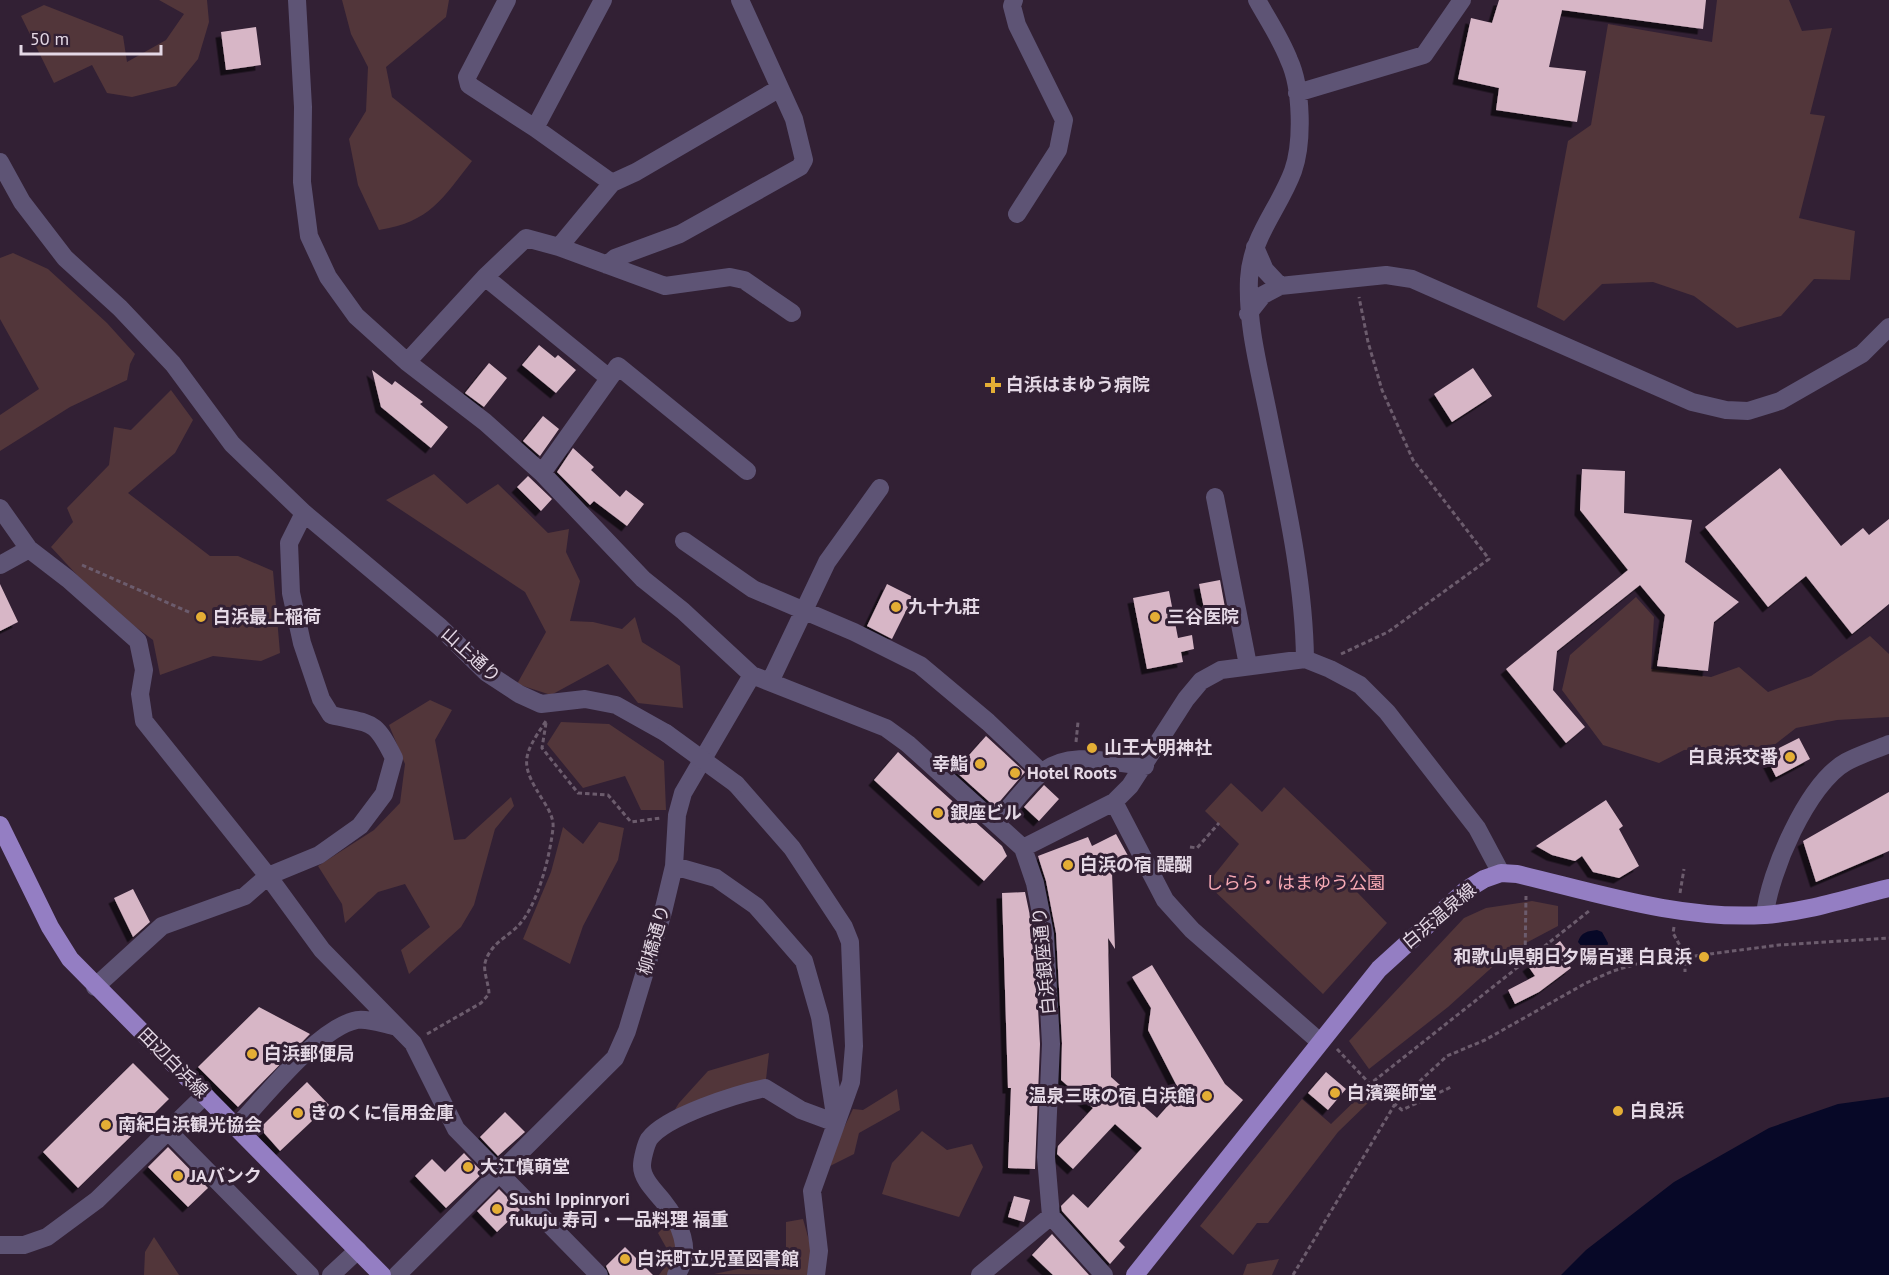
<svg xmlns="http://www.w3.org/2000/svg" width="1889" height="1275" viewBox="0 0 1889 1275" font-family="'PT Sans','Noto Sans JP',sans-serif">
  <style>
    .green { fill: #52363a }
    .water { fill: #070827 }
    .building { fill: #d7b6c6; filter: url(#shadow) }
    .lines { fill: none; stroke-linecap: round; stroke-linejoin: round }
    .path { stroke: #6c5c6d; stroke-width: 3; stroke-dasharray: 4.5 3; stroke-linecap: butt }
    .minor { stroke: #5e5475; stroke-width: 18 }
    .major { stroke: #947ec3; stroke-width: 18 }
    .minor-bridge { stroke: #5e5475; stroke-width: 18 }
    .poi-dot { fill: #e4ae35; stroke: #322034; stroke-width: 2 }
    .labels { text-anchor: middle; stroke-width: 6; stroke-linejoin: round; paint-order: stroke }
    .poi-label { font-size: 18px; font-weight: bold; fill: #e4d8e5; stroke: #322034; text-anchor: start }
    .street-label { font-size: 18px; fill: #e4d8e5; stroke: #322034 }
    .park-label { font-size: 18px; fill: #f8aab5; stroke: #322034 }
  </style>
  <defs>
    <filter id="shadow"><feDropShadow dx="-5.5" dy="5.5" stdDeviation="0" flood-color="#0009"/></filter>
  </defs>
  <rect width="100%" height="100%" fill="#322034"/>
  <path class="green" d="M159 0H207L209 22 198 59 176 86 132 97 107 93 92 65 54 83 21 16 44 5 123 36 127 62 166 40 184 14Z
    M342 0H449L446 17 386 67 392 97 472 161C442 199 430 222 379 230L358 185 349 139 366 111 368 67 351 34Z
    M1717 0H1789L1802 31 1832 28 1810 114 1825 116 1799 218 1855 231 1850 280 1814 279 1781 316 1737 328 1694 296 1653 282 1602 284 1564 321 1537 307 1568 141 1591 125 1608 24 1712 42Z
    M13 253 48 269 107 323 135 354 130 364 127 380 70 407 0 451V415L39 389 0 319V258Z
    M171 390 193 420 175 453 128 493 210 556H238L273 571 280 653 261 661 213 656 160 675 153 640 102 602 51 547 73 522 67 508 109 465 114 427 131 430Z
    M434 474 467 504 498 484 548 533 569 529 566 552 580 581 570 621 593 622 622 629 635 617 642 642 680 666 683 708 638 703 608 664 551 695 517 684 546 632 525 592 386 500Z
    M1636 597 1654 617 1651 669 1711 677 1739 667 1768 692 1811 676 1870 636 1889 654V717L1837 720 1796 728 1769 749 1745 759 1708 749 1684 750 1659 763 1603 745 1562 690 1570 655Z
    M430 700 452 710 435 740 454 840 465 839 511 797 514 806 495 829 474 905 461 927 409 974 401 950 430 927 405 884 378 892 345 923 342 904 318 866 374 830 400 803 405 764 389 725Z
    M561 722 609 724 664 761 666 810H641L625 776 583 788 547 744Z
    M1231 783 1262 812 1284 787 1375 874 1357 892 1387 923 1323 994 1207 884 1239 844 1205 811Z
    M599 822 624 828 618 860 583 926 570 964 523 939 551 872 563 827 583 844Z
    M1532 901 1558 906V926L1509 952 1448 1007 1369 1069 1349 1041 1464 918 1486 908Z
    M769 1053 765 1088 666 1124 679 1103 708 1071Z
    M897 1089 900 1110 859 1133 854 1154 824 1169 853 1109 863 1110Z
    M1366 1090 1372 1099 1338 1132 1268 1223H1257L1233 1255 1200 1226 1302 1099 1331 1124Z
    M922 1131 947 1150 972 1144 983 1167 959 1217 882 1194 892 1163Z
    M803 1219 812 1251 807 1275 714 1274 786 1259V1222Z
    M670 1221 685 1240 676 1275H659L669 1261 667 1249 658 1233Z
    M154 1237 179 1275H144L145 1252Z
    M1279 1259 1272 1275H1243L1247 1264Z"/>
  <path class="water" d="M1597 930 1602 932 1608 943 1606 953 1587 966H1578V956L1595 948H1583L1578 942C1581 932 1588 931 1597 930Z
    M1889 1097V1275H1561L1586 1250 1674 1182 1769 1128 1838 1104Z"/>
  <path class="building" d="M1499 0H1706L1703 29 1562 10 1549 67 1586 71 1577 122 1496 110 1499 88 1458 79 1471 18 1492 23Z
    M256 27 261 65 226 70 221 32Z
    M539 345 555 358 558 355 576 370 556 393 522 365Z
    M489 363 507 378 484 407 465 393Z
    M1473 368 1492 396 1452 422 1434 394Z
    M372 370 392 385 395 381 423 402 420 404 448 427 431 448 381 407Z
    M543 416 559 429 540 456 523 441Z
    M573 448 594 467 591 470 620 497 626 490 644 504 627 526 594 501 590 505 557 472Z
    M1780 468 1841 546 1863 528 1869 535 1889 519V604L1852 634 1806 576 1768 607 1705 527Z
    M1582 469 1625 471 1624 513 1692 520 1685 562 1739 602 1714 622 1708 671 1657 666 1665 615 1640 585 1557 651 1553 690 1585 727 1566 743 1506 669 1628 570 1580 510Z
    M528 476 552 499 541 511 517 487Z
    M1220 580 1226 613 1206 618 1199 584Z
    M0 584 18 622 0 631Z
    M887 584 913 597 892 639 867 626Z
    M1169 591 1178 638 1192 635 1194 649 1181 652 1183 662 1147 669 1133 598Z
    M986 736 1025 772 995 807 955 771Z
    M1799 738 1810 759 1776 777 1765 755Z
    M898 752 1002 846 1007 856 984 881 874 780Z
    M1044 785 1059 799 1039 821 1024 807Z
    M1889 792V851L1816 882 1803 841Z
    M1606 800 1623 826 1619 829 1639 866 1619 878 1593 872 1582 856 1575 861 1552 855 1536 846Z
    M1116 834 1132 863 1112 873 1115 949 1108 938 1111 1077 1157 1118 1180 1092 1148 1030 1151 1008 1132 977 1152 965 1225 1084 1243 1100 1119 1241 1125 1247 1110 1264 1062 1211 1061 1206 1073 1194 1088 1208 1142 1148 1115 1124 1073 1169 1057 1154 1058 1146 1093 1108 1061 1080 1062 1043 1056 933 1046 881 1038 856 1088 837 1092 846Z
    M133 889 150 922 133 937 114 898Z
    M1025 892 1034 935 1040 1044 1035 1169 1008 1168 1011 1088H1008L1002 893Z
    M1560 941 1573 958 1567 962 1571 968 1539 992 1515 1004 1508 990 1535 976 1528 966Z
    M259 1007 310 1034 238 1107 198 1067Z
    M133 1063 169 1099 78 1188 43 1152Z
    M1326 1072 1346 1089 1328 1110 1308 1093Z
    M307 1082 329 1105 280 1151 264 1133 263 1125Z
    M505 1112 525 1132 498 1156 480 1137Z
    M168 1147 208 1188 188 1207 148 1167Z
    M464 1153 483 1173 446 1208 415 1176 432 1159 445 1172Z
    M499 1189 520 1210 497 1232 477 1211Z
    M1014 1196 1030 1200 1024 1222 1008 1217Z
    M1052 1234 1089 1275H1053L1032 1255Z
    M625 1247 653 1275H610L606 1266Z"/>
  <g class="lines">
    <path class="path" d="M82 565 191 613
      M1341 654 1388 632 1489 559 1413 460 1382 390 1368 342 1359 297
      M546 723 542 748 578 793 608 795 631 822 661 818
      M1076 742 1078 722
      M1190 847 1197 848 1219 823
      M1680 893 1684 869
      M1674 927 1673 933 1685 955V972
      M1525 960 1526 896
      M427 1034 481 1003 489 994C489 985 483 971 485 963 490 944 506 938 518 926 538 905 550 856 553 828 554 819 549 810 544 802 520 764 521 758 546 721
      M1337 1049 1370 1084 1589 911
      M1370 1084 1402 1110 1451 1087
      M1293 1275 1395 1104 1447 1056 1485 1040 1586 983 1613 971 1640 963 1779 945 1889 938"/>
    <path class="minor" d="M297 0 303 107 302 182 309 236 328 277 356 316 407 362 485 422 542 473 643 579 683 611 752 675 886 728 908 744 1023 848 1035 883 1045 934 1051 1044 1046 1157 1051 1216 1104 1275
      M507 0 467 77 469 85 535 128 612 183
      M1014 0 1012 6 1017 25 1064 120 1058 150 1017 214
      M1257 0C1268 20 1281 39 1289 60 1302 88 1303 143 1293 171 1279 209 1251 237 1249 279 1247 325 1259 368 1268 413 1284 493 1304 577 1305 659
      M1297 93 1424 55 1462 0
      M535 128 603 0
      M0 162 22 202 65 258 120 308 173 364 232 444 304 513 440 627 487 673 519 694 541 704 585 699 616 705 666 733
      M559 247 612 183 636 172 780 88
      M1255 247 1265 270 1280 286
      M607 265 615 258 680 234 800 167 804 160 794 119 740 0
      M485 277 609 378
      M1248 314 1263 295 1280 286 1386 275 1412 279 1692 402 1726 410 1748 411 1780 401 1862 354 1889 327
      M407 362 485 277 526 238 559 247 665 286 730 277 744 280 792 313
      M542 473 618 366 747 471
      M1215 497 1248 665
      M0 508 29 549 68 579 138 641 144 670 140 694 144 721 268 876 322 950 413 1043 456 1129 599 1275
      M684 541 753 589 854 632 920 665 988 722 1041 772
      M0 565 29 549
      M770 682 827 562 880 488
      M736 784 792 848 844 927 850 942 854 1046 851 1082 812 1191 819 1251 816 1275
      M1114 802 1165 900 1192 930 1320 1042
      M997 822C1011 806 1025 786 1041 773 1070 749 1111 763 1145 766
      M1023 848 1114 802 1130 786 1186 699 1201 681 1221 670 1305 659 1330 669 1360 685 1387 712 1477 828 1501 873
      M674 866 716 878 756 906 804 961 820 1017 836 1122
      M1765 915C1769 873 1808 783 1846 762 1859 755 1875 750 1889 744
      M95 987 162 926 245 896 268 876 319 855 360 826 384 794 394 758C374 718 373 725 331 715L321 699 302 643 291 593 289 543 304 513
      M237 1126C264 1098 319 1027 357 1020 368 1018 383 1024 393 1026
      M168 1131 310 1275
      M0 1245H24L47 1237 97 1200 205 1095
      M331 1275 358 1250
      M397 1275 615 1058 627 1031 663 912 674 866 677 815 683 793 752 675
      M676 1275C694 1251 679 1221 663 1201 655 1191 642 1179 642 1166 642 1159 646 1144 649 1139 666 1116 737 1094 765 1088L801 1110 836 1123
      M980 1275 1051 1216"/>
    <path class="major" d="M0 825 50 927 70 959 382 1275
      M1135 1275 1379 969 1466 890 1484 879 1501 873 1517 874C1597 893 1680 920 1764 915 1807 912 1847 898 1889 888"/>
    <path class="minor-bridge" d="M666 733 736 784"/>
  </g>
  <g class="poi-dot">
    <path d="M990 376h6v6h6v6h-6v6h-6v-6h-6v-6h6z"/>
    <circle cx="896" cy="607" r="6"/>
    <circle cx="201" cy="617" r="6"/>
    <circle cx="1155" cy="617" r="6"/>
    <circle cx="1092" cy="748" r="6"/>
    <circle cx="1790" cy="757" r="6"/>
    <circle cx="980" cy="764" r="6"/>
    <circle cx="1015" cy="773" r="6"/>
    <circle cx="938" cy="813" r="6"/>
    <circle cx="1068" cy="865" r="6"/>
    <circle cx="1704" cy="957" r="6"/>
    <circle cx="252" cy="1054" r="6"/>
    <circle cx="1335" cy="1093" r="6"/>
    <circle cx="1207" cy="1096" r="6"/>
    <circle cx="1618" cy="1111" r="6"/>
    <circle cx="298" cy="1113" r="6"/>
    <circle cx="106" cy="1125" r="6"/>
    <circle cx="468" cy="1167" r="6"/>
    <circle cx="178" cy="1176" r="6"/>
    <circle cx="497" cy="1209" r="6"/>
    <circle cx="625" cy="1259" r="6"/>
  </g>
  <g class="labels">
    <g class="poi-label">
      <text x="1006" y="391">白浜はまゆう病院</text>
      <text x="908" y="613">九十九莊</text>
      <text x="213" y="623">白浜最上稲荷</text>
      <text x="1167" y="623">三谷医院</text>
      <text x="1104" y="754">山王大明神社</text>
      <text x="1778" y="763" text-anchor="end">白良浜交番</text>
      <text x="968" y="770" text-anchor="end">幸鮨</text>
      <text x="1027" y="779">Hotel Roots</text>
      <text x="950" y="819">銀座ビル</text>
      <text x="1080" y="871">白浜の宿 醍醐</text>
      <text x="1692" y="963" text-anchor="end">和歌山県朝日夕陽百選 白良浜</text>
      <text x="264" y="1060">白浜郵便局</text>
      <text x="1347" y="1099">白濱藥師堂</text>
      <text x="1195" y="1102" text-anchor="end">温泉三昧の宿 白浜館</text>
      <text x="1630" y="1117">白良浜</text>
      <text x="310" y="1119">きのくに信用金庫</text>
      <text x="118" y="1131">南紀白浜観光協会</text>
      <text x="480" y="1173">大江慎萌堂</text>
      <text x="190" y="1182">JAバンク</text>
      <text x="509" y="1205">Sushi Ippinryori<tspan x="509" dy="21">fukuju 寿司・一品料理 福重</tspan></text>
      <text x="637" y="1265">白浜町立児童図書館</text>
    </g>
    <g class="street-label">
      <text transform="translate(471 655) rotate(42)" y="6">山上通り</text>
      <text transform="translate(1439 916) rotate(-40)" y="6">白浜温泉線</text>
      <text transform="translate(654 940) rotate(-74)" y="6">柳橋通り</text>
      <text transform="translate(1044 961) rotate(-95)" y="6">白浜銀座通り</text>
      <text transform="translate(173 1063) rotate(45)" y="6">田辺白浜線</text>
    </g>
    <g class="park-label">
      <text x="1295" y="889">しらら・はまゆう公園</text>
    </g>
  </g>
  <path d="M21 45v9h140v-9" fill="none" stroke="#e4d8e5" stroke-width="3"/>
  <text x="30" y="45" font-size="18" fill="#e4d8e5" stroke="#322034" stroke-width="4.5" paint-order="stroke">50 m</text>
</svg>
